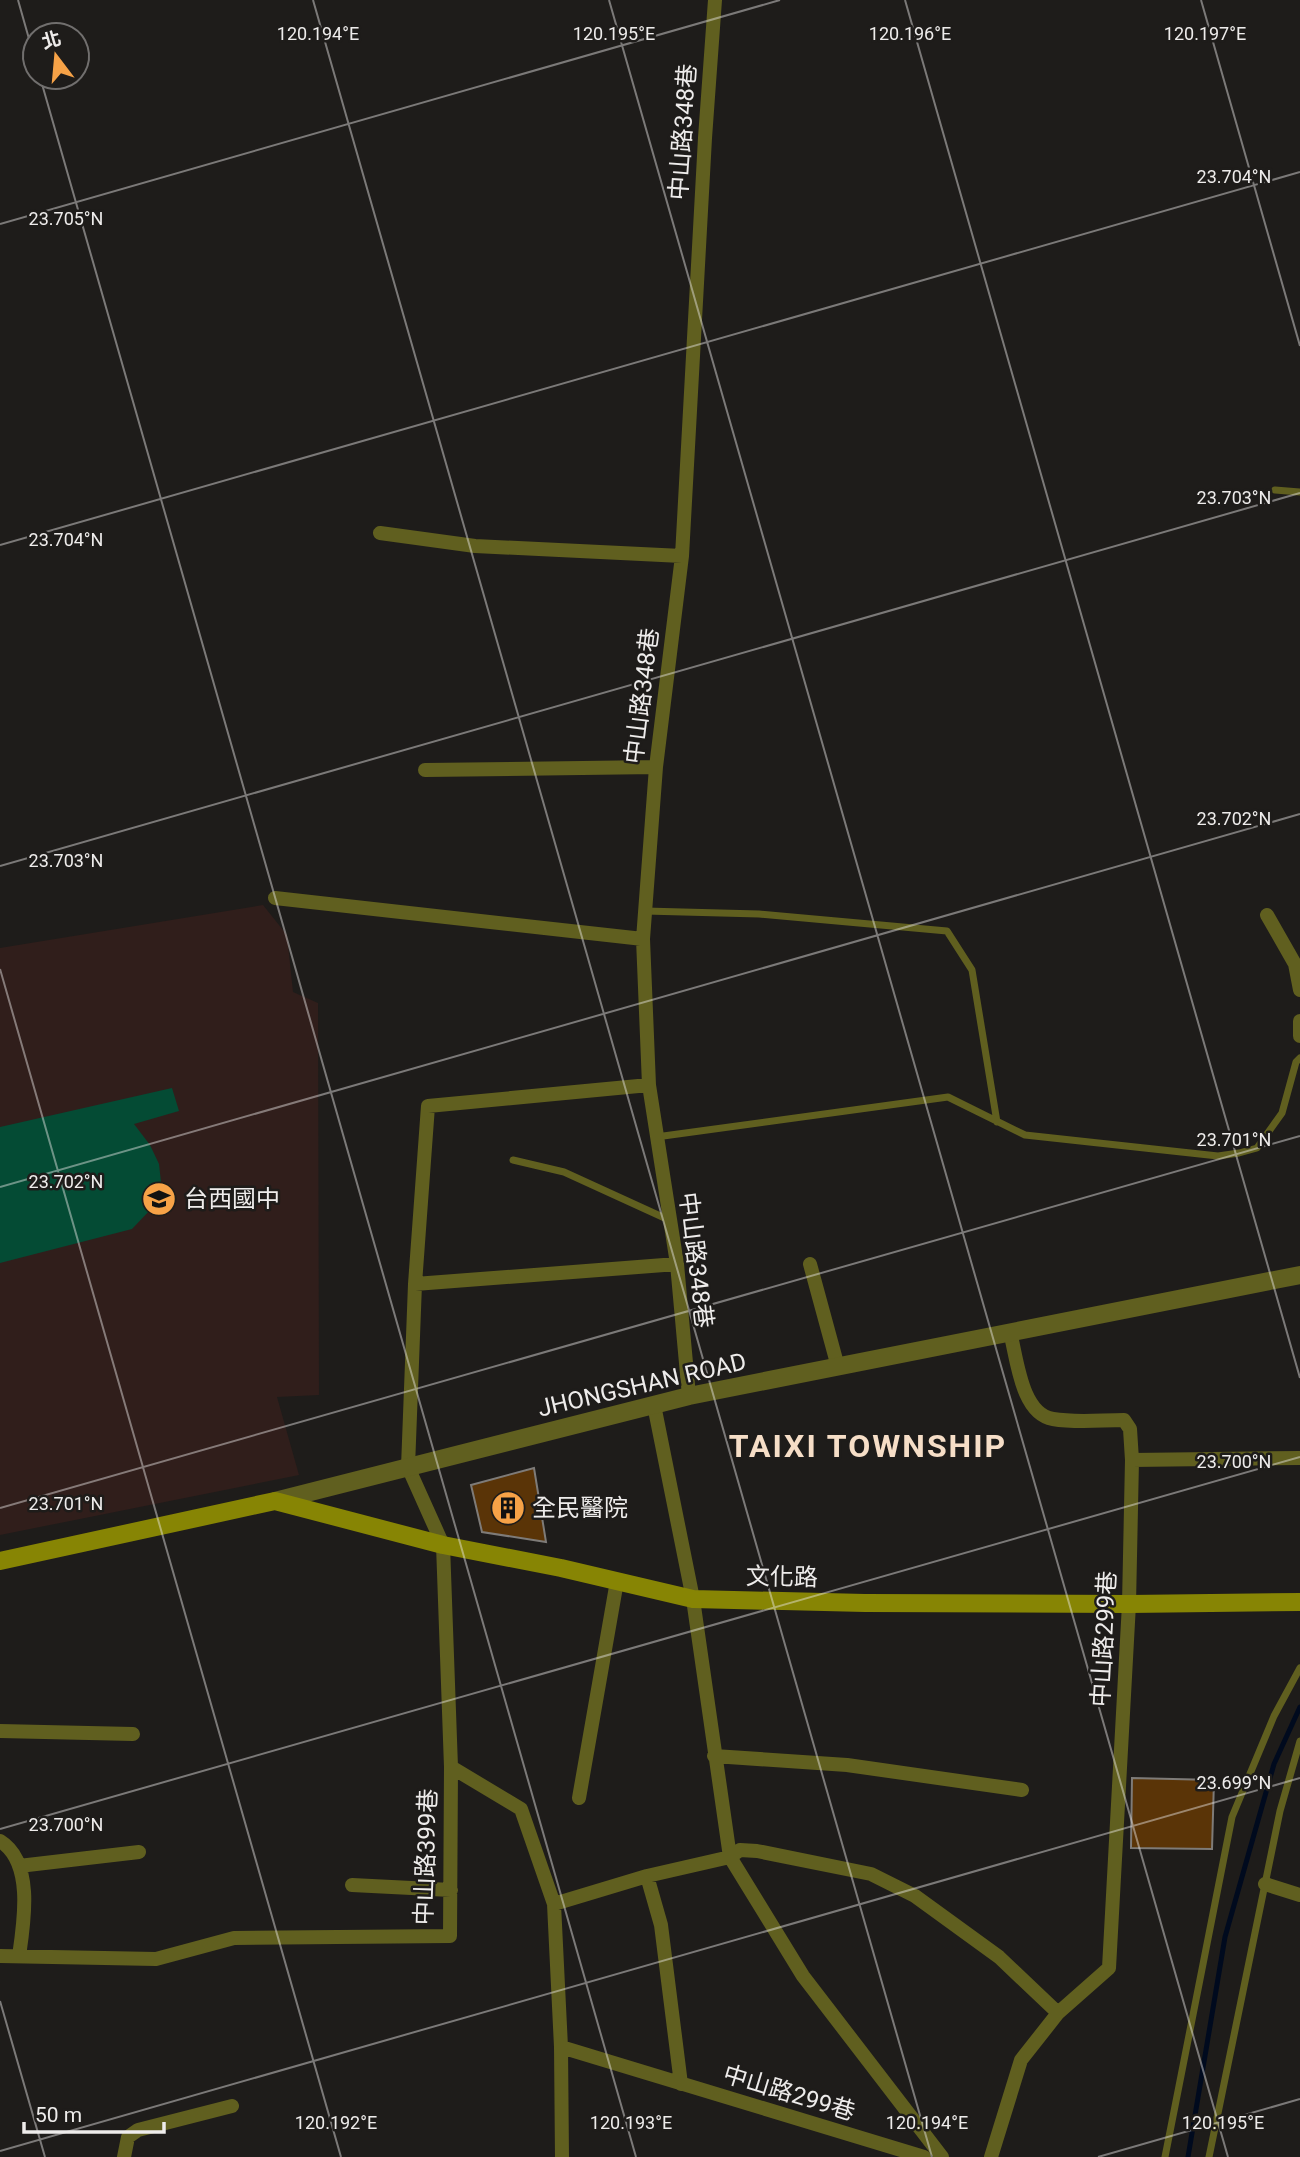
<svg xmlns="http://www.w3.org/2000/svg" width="1300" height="2157" viewBox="0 0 1300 2157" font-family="Roboto,'Noto Sans TC',sans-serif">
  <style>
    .education { fill: #301e1b }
    .green { fill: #044b34 }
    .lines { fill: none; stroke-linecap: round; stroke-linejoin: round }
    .stream { stroke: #000a1e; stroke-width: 5 }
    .building { fill: #5a3407; stroke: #7e7b78; stroke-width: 2 }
    .service { stroke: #605f1f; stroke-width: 7 }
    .minor { stroke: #605f1f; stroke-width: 14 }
    .tertiary { stroke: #605f1f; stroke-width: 18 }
    .secondary { stroke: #878504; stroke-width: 18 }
    .ticks { fill: none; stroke: #eeeceb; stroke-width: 2; stroke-opacity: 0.45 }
    .labels { text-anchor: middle; stroke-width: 5; stroke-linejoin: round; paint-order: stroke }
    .street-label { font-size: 24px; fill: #eeeceb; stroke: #1e1c1a }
    .poi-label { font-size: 24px; fill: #eeeceb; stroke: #1e1c1a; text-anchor: start }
    .district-label { font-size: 32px; font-weight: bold; letter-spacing: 2px; fill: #f6dec7; stroke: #1e1c1a }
    .ticks-label { font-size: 18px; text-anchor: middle; fill: #eeeceb; stroke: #1e1c1a; stroke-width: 5; stroke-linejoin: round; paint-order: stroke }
  </style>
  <rect width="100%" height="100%" fill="#1e1c1a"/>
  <path class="education" d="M263 905 287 935 293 992 318 1003 319 1395 277 1397 299 1475 0 1535V948Z"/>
  <path class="green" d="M172 1088 179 1111 134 1124 150 1145 159 1164 161 1182 151 1209 132 1229 0 1263V1127Z"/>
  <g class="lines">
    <path class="stream" d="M1188 2157 1225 1937 1274 1764 1300 1707"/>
  </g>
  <path class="building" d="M534 1468 546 1542 482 1532 471 1485Z
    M1132 1778 1214 1780 1212 1849 1131 1848Z"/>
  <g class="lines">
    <path class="service" d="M1275 490 1300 492
      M645 911 759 914 947 931 972 970 997 1122
      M656 1137 948 1097 1025 1135 1218 1156 1239 1153 1257 1148 1282 1113 1296 1062 1300 1058
      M513 1160 564 1172 669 1220
      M1165 2157 1232 1817 1274 1716 1300 1668
      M1209 2157 1280 1811 1300 1741"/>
    <path class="minor" d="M380 533 475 546 682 556
      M425 770 656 767
      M275 898 643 939
      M1267 915 1295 964 1300 990
      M1300 1021V1036
      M810 1264 838 1367
      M415 1284 677 1264
      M689 1396 677 1264 649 1085 643 939 656 767 682 556 705 138 715 0
      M654 1405 693 1599 730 1857 803 1976 942 2157
      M1132 1460 1300 1458
      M0 1731 133 1734
      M714 1756 847 1765 1022 1790
      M451 1767 521 1809 554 1904 561 2047 562 2157
      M579 1798 617 1581
      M0 1841C34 1862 24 1922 19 1956
      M19 1866 139 1852
      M647 1876 661 1925 681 2084
      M1265 1884 1300 1895
      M352 1885 451 1890
      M554 1904 647 1876 730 1857 740 1850 757 1851 871 1874 915 1896 999 1957 1058 2013
      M0 1956 156 1959 234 1938 450 1936 451 1767 443 1545 408 1467 415 1284 428 1106 649 1085
      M561 2047 924 2157
      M124 2157 128 2137 138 2130 232 2106
      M991 2157 1021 2060 1058 2013 1109 1968 1129 1604 1132 1460 1130 1429 1124 1420C1101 1420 1076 1423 1053 1419 1021 1414 1017 1358 1010 1332"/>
    <path class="tertiary" d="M275 1501 689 1396 1300 1275"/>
    <path class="secondary" d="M0 1561 275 1501 443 1545 561 1568 693 1599 865 1603 1129 1604 1300 1602"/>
  </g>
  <path class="ticks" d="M18 0 35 60M313 0 932 2157M609 0 1228 2157M905 0 1300 1378M1201 0 1300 346M40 77 636 2157M0 224 780 0M0 545 1300 172M0 866 1300 493M0 969 341 2157M0 1187 1300 814M0 1508 1300 1136M0 1829 1300 1457M0 2001 45 2157M0 2151 1300 1778M1098 2157 1300 2099"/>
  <defs>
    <g id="school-disc" transform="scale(1.75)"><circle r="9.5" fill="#f6a247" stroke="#1e1c1a"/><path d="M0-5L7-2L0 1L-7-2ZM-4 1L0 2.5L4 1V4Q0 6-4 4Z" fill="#111"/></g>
    <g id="building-disc" transform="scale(1.75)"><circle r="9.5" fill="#f6a247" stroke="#1e1c1a"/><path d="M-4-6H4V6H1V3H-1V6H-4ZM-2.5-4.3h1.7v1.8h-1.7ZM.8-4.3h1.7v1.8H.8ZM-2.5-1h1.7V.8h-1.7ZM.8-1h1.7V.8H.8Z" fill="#111"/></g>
  </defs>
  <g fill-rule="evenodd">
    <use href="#school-disc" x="159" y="1199"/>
    <use href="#building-disc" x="508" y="1508"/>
  </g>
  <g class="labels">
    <g class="street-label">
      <text transform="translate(683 132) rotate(-86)" y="8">中山路348巷</text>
      <text transform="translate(642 696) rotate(-83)" y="8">中山路348巷</text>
      <text transform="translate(696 1260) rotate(83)" y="8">中山路348巷</text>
      <text transform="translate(642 1385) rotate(-13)" y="8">JHONGSHAN ROAD</text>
      <text transform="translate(782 1577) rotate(1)" y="8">文化路</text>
      <text transform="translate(1104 1639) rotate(-87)" y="8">中山路299巷</text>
      <text transform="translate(426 1857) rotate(-88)" y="8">中山路399巷</text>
      <text transform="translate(789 2093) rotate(17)" y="8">中山路299巷</text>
    </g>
    <g class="poi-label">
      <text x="184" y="1207">台西國中</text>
      <text x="532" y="1516">全民醫院</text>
    </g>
    <g class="district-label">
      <text x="868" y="1457">TAIXI TOWNSHIP</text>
    </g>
  </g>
  <g class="ticks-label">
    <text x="318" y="40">120.194°E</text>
    <text x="614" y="40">120.195°E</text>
    <text x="910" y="40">120.196°E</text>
    <text x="1205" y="40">120.197°E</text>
    <text x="1234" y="183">23.704°N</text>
    <text x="66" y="225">23.705°N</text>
    <text x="1234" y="504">23.703°N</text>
    <text x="66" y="546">23.704°N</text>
    <text x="1234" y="825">23.702°N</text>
    <text x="66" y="867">23.703°N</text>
    <text x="1234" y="1146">23.701°N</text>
    <text x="66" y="1188">23.702°N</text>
    <text x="1234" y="1468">23.700°N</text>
    <text x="66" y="1510">23.701°N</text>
    <text x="1234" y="1789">23.699°N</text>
    <text x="66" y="1831">23.700°N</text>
    <text x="336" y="2129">120.192°E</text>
    <text x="631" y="2129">120.193°E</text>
    <text x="927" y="2129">120.194°E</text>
    <text x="1223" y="2129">120.195°E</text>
  </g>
  <g transform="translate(56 56) rotate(344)"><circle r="33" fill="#1e1c1a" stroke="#716f6e" stroke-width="2"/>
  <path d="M0-5L12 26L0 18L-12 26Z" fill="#f6a247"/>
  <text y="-10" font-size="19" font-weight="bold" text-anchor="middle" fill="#eeeceb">北</text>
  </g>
  <path d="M24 2122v10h140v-10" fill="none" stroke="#eeeceb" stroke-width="3.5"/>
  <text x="35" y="2122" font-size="21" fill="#eeeceb" stroke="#1e1c1a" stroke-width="5" paint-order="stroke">50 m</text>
</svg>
